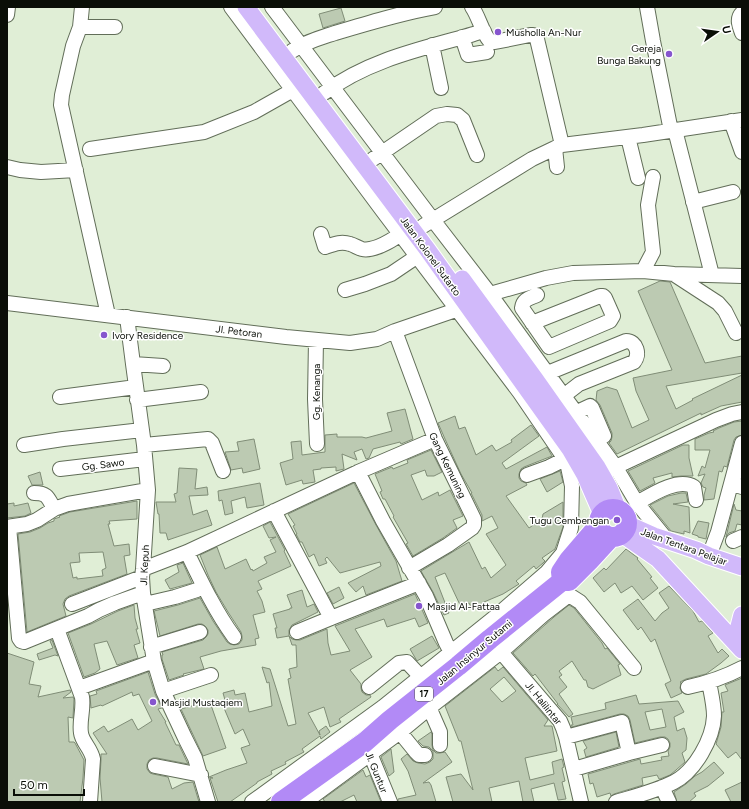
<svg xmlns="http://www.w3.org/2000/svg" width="749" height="809" viewBox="0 0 749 809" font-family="Figtree,sans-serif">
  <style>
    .building { fill: #bccab2; stroke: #808d77; fill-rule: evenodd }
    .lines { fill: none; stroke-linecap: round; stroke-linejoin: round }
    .minor-casing { stroke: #626e59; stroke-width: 16 }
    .major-casing { stroke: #fff; stroke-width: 19 }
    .highway-casing { stroke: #fff; stroke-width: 22 }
    .minor { stroke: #fff; stroke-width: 14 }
    .major { stroke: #d1b9fa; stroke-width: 17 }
    .highway { stroke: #b28af6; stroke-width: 20 }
    .poi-dot { fill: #8655ce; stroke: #fff; stroke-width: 1.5 }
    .labels { text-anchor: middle; stroke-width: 3; stroke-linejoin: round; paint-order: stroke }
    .shield { fill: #fff; stroke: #545651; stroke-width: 1 }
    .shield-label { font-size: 9px; font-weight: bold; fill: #0a0e07 }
    .poi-label { font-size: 10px; fill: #0a0e07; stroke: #fff; text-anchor: start }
    .street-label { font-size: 10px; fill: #0a0e07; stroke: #fff }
  </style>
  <rect width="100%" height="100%" fill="#e0eed6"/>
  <path class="building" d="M341 8 345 21 323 28 319 14Z
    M660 281 670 282 705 363 742 356V373L666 386 676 409 693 400 692 399 742 375V402L721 406 701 415V413L617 454 609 443 611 441 612 437V433L600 405 596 400 597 391 607 387 617 390 632 428 649 420 636 391 633 378 672 370 638 291Z
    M405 409 413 439 401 444 400 442 373 449 369 458 366 459 362 449 354 452 357 460 342 454 344 469 336 471V467L321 468V469L313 470 315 482 303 484 302 480 286 485 280 463 293 459 291 442 301 441 302 455 325 452V435L337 434V437H362L366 438 392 431 387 413Z
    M455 416 459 429 465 427 476 455 492 445 496 451 512 442 511 440 531 425 539 436 502 463 506 469 547 447 552 456 524 467 521 469 519 474V478L521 481 526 483 527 485 506 496 529 528 542 519 543 514 563 502V527L555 549 542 558 545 561 543 563 536 569 534 566 516 581 519 584 503 594 484 602 485 603 472 609 469 603 461 607 445 573 435 577 449 613 444 615 433 592 421 571 469 542 482 569 485 567 491 578 506 565 486 534 498 528 492 516 482 521V515L471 493H472L461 474 445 439 438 423Z
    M742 421V435L736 437 734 440 727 467 724 466 722 472 719 471 714 499 704 500V495L706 488 703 487 701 483 705 474 698 476 702 466 705 468 710 450H695V439L709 433 714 432 713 431 719 428 734 422Z
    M254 439 260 469 243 473 242 468 231 470 225 452 239 451 237 442Z
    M683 445H689V458L693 476H681L672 477V473L653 478 655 483 640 491 628 471Z
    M431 450 442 472 434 476H427L425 470 411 475 422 500 438 492 439 496 450 490 463 516 453 520 457 528 443 538 413 556 406 544 408 543 393 517 394 516 385 499H383L380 492 382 491 375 474 392 467 393 469 408 463 407 460Z
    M179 468 197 469 195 489 207 487 208 495 189 496 193 515 207 510 212 525 168 540 166 533H160L159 514H158L156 502H176L174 494 177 493Z
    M560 471 563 482 547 492 540 479Z
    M40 472 43 485H32L28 476Z
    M260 483 264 505 247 508 245 497 231 501 233 513 225 515 222 500 219 501 218 491Z
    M354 483 376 525 396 561 402 581 366 595 363 586 356 592 348 583 381 566 380 562 340 573 327 557 325 559 327 563 319 566 314 554 309 557 302 542H300L296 534H297L293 526 295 525 288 514Z
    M681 493H686L688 502 673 504 689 507 690 533 684 531V534L671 531 650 505 668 496Z
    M137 501V519L109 521 110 524H108L114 546 129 544 130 555 124 556 127 574 69 596 65 599 63 604 66 616 27 632 18 534 30 532 40 528 48 523 54 521V519L60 517 59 516 70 512ZM103 552 106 568 102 570 103 576 77 579V577L73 578 70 563 80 562 79 553Z
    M14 503V506L28 503 31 513 25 516 7 518V504Z
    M734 504 736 510 742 511V525L737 524 735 531 729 533 726 537Z
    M698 521 709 523 706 539 698 537V536L692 534Z
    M270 522 285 550 284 551 291 566 258 581 262 589 257 591 262 601 265 612 253 615 259 638 255 639 256 645 221 651 200 657 204 669 183 674 184 675 169 680 162 659V655H163L162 652 203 640 206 637 208 634V630L205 626 202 624H198L160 636 154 611 178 605 200 598 213 621 227 642 230 644 234 645 239 644 242 640V636L241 632 228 612 216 592 208 575 200 555 217 547 225 569 246 559 251 570 252 569 253 571 267 563 264 557 276 552 270 540 276 537 269 538 263 526Z
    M626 549 638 558 637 559 652 577 650 578 658 588 643 600 632 586 621 593 615 583 604 592 593 578 604 568 606 570Z
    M183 563 192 583 170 589 165 580 179 572 177 565Z
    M669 586 693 611 699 622 702 621 713 633 708 636 718 653 722 649 729 656 721 663 706 674 686 679 680 682 681 683 680 688 682 693 671 698 665 684 671 681 655 639 651 642 641 627 638 630 623 610 638 599 655 621 662 613 669 608 659 593Z
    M339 587 344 598 333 604 327 593Z
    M302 590 307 607 314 604 318 612 292 625 289 630V636L292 639 296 640H300L327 629 328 643 331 655 350 651 335 626 415 594 428 623 419 627 415 618 387 627 384 619 355 629 372 657 350 670 361 684V688L362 692 366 695H370L371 697 339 719 341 722 330 727 324 707 308 713 320 735 319 731 326 726 330 732 321 739 320 736 302 749 304 752 285 762 286 764 271 771 272 774 257 782V783L230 802H218L210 778H213L209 777 226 770 247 763 241 748 250 745 243 729 235 734 221 701 225 700 223 693 234 690 235 695 245 693 249 712 272 706 269 682 267 683 262 667 270 669 288 726 296 724 288 679 291 678 289 669 297 667 296 645H292L289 636 277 638 275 628H277L273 614 290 609V608H292L287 595Z
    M134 605 135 618 138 629H136L140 643 134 645 138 658 117 665 107 641 94 644 100 669 95 673 84 677 68 633 91 624 118 611Z
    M569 605 574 608 602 643 605 649 607 648 620 664 618 665 621 675 593 689 588 687 586 680H584L572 661 559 671 562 675 559 677 567 687 559 694 573 714 569 717 557 704H558L535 674 533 676 513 653 554 617Z
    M432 636 439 648 417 661 410 649Z
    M52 640 58 656 55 655 39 660 37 654 53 648 50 641Z
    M7 653 34 662 29 684 41 686 38 697 70 690 71 692 63 698 73 697 74 699 73 718 68 717 69 742H74L75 743 84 760 83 778 80 802H7Z
    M495 667 498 671 503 667 548 720 544 726H552L557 751 525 758 530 780 554 774 552 762 562 759 564 767 562 768 565 781 562 782 566 799 558 800 554 783 531 789 534 802H523L519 781 489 788 492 802H453L446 777 461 774 473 790 461 741H459L445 706ZM504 677 516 691 502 702 490 689Z
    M148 672 155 694 162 708 158 709 166 722H165L176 745H179L188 764 157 758H153L149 760 147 764V769L150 773 153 774 168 777 172 789 184 783 193 782 199 802H102L100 778 101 760V754H107L93 733 104 726 108 732 132 719 138 730 152 721 139 694 133 696 132 692 102 706 101 705 91 708 90 696 97 694 96 691Z
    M742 678V760L736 752 728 758 716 744 721 727 722 712H724L721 693 728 691 725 685Z
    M636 695 639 704 678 701 684 712 674 717 677 731 684 728 687 738 686 750 682 753 685 762 676 770 670 775 660 779H659L657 775 642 778 643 785 614 794 611 796 610 793 597 797 593 783 590 784 588 774 640 759 641 764 662 760 661 757 669 756 668 751 670 747V743L668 739 665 737H660L635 743 630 720 628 716 624 714H620L572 727 571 725H573L571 717 606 709 605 703ZM662 709 666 727 650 730 645 712Z
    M208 702 209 706 211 705 226 748 203 756 181 709 199 704V705Z
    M431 732 432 734V745L433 750 436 753H440L445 752 452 762 423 783 429 782 431 785 436 802H398V799L416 795 408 771 401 759 407 754 413 761 418 763 425 764 430 762 433 759V751L429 747 423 746 418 741Z
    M616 732 619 747 586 757 584 750 587 748 583 741Z
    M391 749 394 772 389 776 381 757Z
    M714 762 724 773 708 786 694 793 696 796 689 802H677L674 792 686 784 695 776 702 772Z
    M363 770 366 777 370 775 381 802H357L354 795 340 802H325L323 799Z
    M742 782V802H731L725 790Z"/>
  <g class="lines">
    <g class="minor-casing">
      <path id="minor" d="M82 7 80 27 73 46 62 95 61 105 108 315
        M231 7 382 210 520 393 567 462 572 486 571 528 563 553 547 572 495 617 383 707 252 802
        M272 7 433 220 490 294 547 373 615 466 637 503 667 540
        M472 7C478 15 483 34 489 40 491 42 492 41 495 42L530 35H533L537 39 562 145
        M647 7 653 41 671 131
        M742 13C736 19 740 27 742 33
        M7 15 8 7
        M80 27H115
        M462 37 468 55 487 52
        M432 45 441 88
        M292 51C305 42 320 38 335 33 368 23 401 13 435 7
        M324 93C364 63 412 51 460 38 468 36 476 33 484 31
        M731 121 742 152
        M675 130 712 275
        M628 137 638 178
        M555 148 557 167
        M90 149 204 132 254 112 300 86
        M373 159 436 116 447 114 457 115 463 120 477 155
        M7 167 20 170 41 172 76 170
        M693 202 733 192
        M423 226 532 159 555 148 562 145 643 135 742 120
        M321 234 325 247C334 244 341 241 350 244 354 245 358 248 362 249 376 252 397 237 408 229
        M643 271 653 252 648 205 653 177
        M675 275 718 303 725 311 736 333
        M345 290 365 284 391 274 425 251
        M483 297 490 294 546 278 573 273 643 271 674 274 742 276
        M7 303 286 337 350 343 377 339 395 331 456 310 463 305
        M127 317 133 364 144 445 148 490 143 569 142 577 143 593 154 661 163 691 185 738 195 758 208 802
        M532 323 600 296H603L605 298 613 316 610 321 549 347 522 308C523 299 530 298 537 295
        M395 331 435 439 474 519V525L472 528 448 545 409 568
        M316 340 315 399 317 444
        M133 364 163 366
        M538 377 626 341C637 341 640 355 634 362L579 384 557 401
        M60 397 136 387
        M137 400 201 392
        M575 413 590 406 592 408 604 436
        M24 445 63 439 142 430
        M144 445 208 439 212 443 223 471
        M60 469 145 459
        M607 471 716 420 732 414 742 412
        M358 472 383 521 426 596 446 643 455 660
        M736 472 732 482 733 484 742 487
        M527 475 549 467 565 459
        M34 493C48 493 48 498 54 509
        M637 503C651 495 678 477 694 487L696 500
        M274 511 331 618
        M7 527 27 524 37 520 54 509 68 504 148 490
        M9 527 19 638 21 641 24 642 88 616 99 610 115 603 143 593
        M733 541 742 537
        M187 552C201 581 215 611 234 637
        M709 556 718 532 742 443
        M143 569 187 552 358 472 435 439
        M562 589 569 595 580 602 634 668
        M72 604 142 577
        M145 604 175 597 197 590
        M57 629 82 697C84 709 79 721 81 733 82 742 91 748 93 759L90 802
        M297 632 331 618 419 583
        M495 645 560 721 563 728 566 737 581 802
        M151 647 200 632
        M369 687 399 663 407 662 421 677 426 684
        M688 687C707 683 725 677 742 668
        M79 688 154 661
        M163 691 211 675
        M426 700 440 732V745
        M394 725 416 752 419 755H425
        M566 737 622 722 629 753
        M367 746 390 802
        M155 766 201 775
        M574 769 629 753 662 745
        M662 787 669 802
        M305 802 400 732 429 708 501 652 543 615 569 595
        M616 802C636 796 656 791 674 782 695 771 713 739 714 716 714 705 711 693 709 682"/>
    </g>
    <g class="major-casing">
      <path id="major" d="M246 7 427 249 570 449 585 475 602 514
        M462 279 535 379 597 467 609 488 618 510
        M627 524 654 536 696 550 709 556 742 567
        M622 534 658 559 742 650
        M735 642 742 615"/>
    </g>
    <g class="highway-casing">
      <path id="highway" d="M599 523a14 14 0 1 1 28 0a14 14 0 1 1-28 0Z
        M562 581 561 572 569 560 599 525
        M562 581H569L589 561 611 537
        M281 802 365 742 390 720 458 666 490 639 562 581"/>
    </g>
    <use href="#minor" class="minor"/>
    <use href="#major" class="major"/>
    <use href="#highway" class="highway"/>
  </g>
  <g class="poi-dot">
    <circle cx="498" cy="32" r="4"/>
    <circle cx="669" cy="54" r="4"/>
    <circle cx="104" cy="335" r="4"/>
    <circle cx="617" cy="520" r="4"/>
    <circle cx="419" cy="606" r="4"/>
    <circle cx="153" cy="702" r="4"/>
  </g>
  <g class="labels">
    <rect class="shield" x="415" y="687" width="18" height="14" rx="3"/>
    <g class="shield-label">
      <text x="424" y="697">17</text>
    </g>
    <g class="poi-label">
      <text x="506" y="36">Musholla An-Nur</text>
      <text x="661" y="52" text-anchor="end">Gereja<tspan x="661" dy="12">Bunga Bakung</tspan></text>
      <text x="112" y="339">Ivory Residence</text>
      <text x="609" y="524" text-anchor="end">Tugu Cembengan</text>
      <text x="427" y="610">Masjid Al-Fattaa</text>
      <text x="161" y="706">Masjid Mustaqiem</text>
    </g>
    <g class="street-label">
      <text transform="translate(431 256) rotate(54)" y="4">Jalan Kolonel Sutarto</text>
      <text transform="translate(239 331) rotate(7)" y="4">Jl. Petoran</text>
      <text transform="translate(316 392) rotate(-90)" y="4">Gg. Kenanga</text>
      <text transform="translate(103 464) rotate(-7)" y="4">Gg. Sawo</text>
      <text transform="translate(448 465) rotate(64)" y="4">Gang Kemuning</text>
      <text transform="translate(684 546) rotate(20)" y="4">Jalan Tentara Pelajar</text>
      <text transform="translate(144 565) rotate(-87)" y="4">Jl. Kepuh</text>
      <text transform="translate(474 652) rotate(-40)" y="4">Jalan Insinyur Sutami</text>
      <text transform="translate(544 703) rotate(51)" y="4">Jl. Halilintar</text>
      <text transform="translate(377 772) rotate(68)" y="4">Jl. Guntur</text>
    </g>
  </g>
  <rect width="749" height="809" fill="none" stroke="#0a0e07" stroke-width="16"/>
  <g transform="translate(717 32) rotate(77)" stroke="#ffffff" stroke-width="3" paint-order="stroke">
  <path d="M0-3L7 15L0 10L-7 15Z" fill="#0a0e07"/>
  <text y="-6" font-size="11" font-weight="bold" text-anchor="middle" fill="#0a0e07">U</text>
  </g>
  <path d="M14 789v6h70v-6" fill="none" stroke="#0a0e07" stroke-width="2"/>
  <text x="20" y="789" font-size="12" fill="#0a0e07" stroke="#ffffff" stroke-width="3" paint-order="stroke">50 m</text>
</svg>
